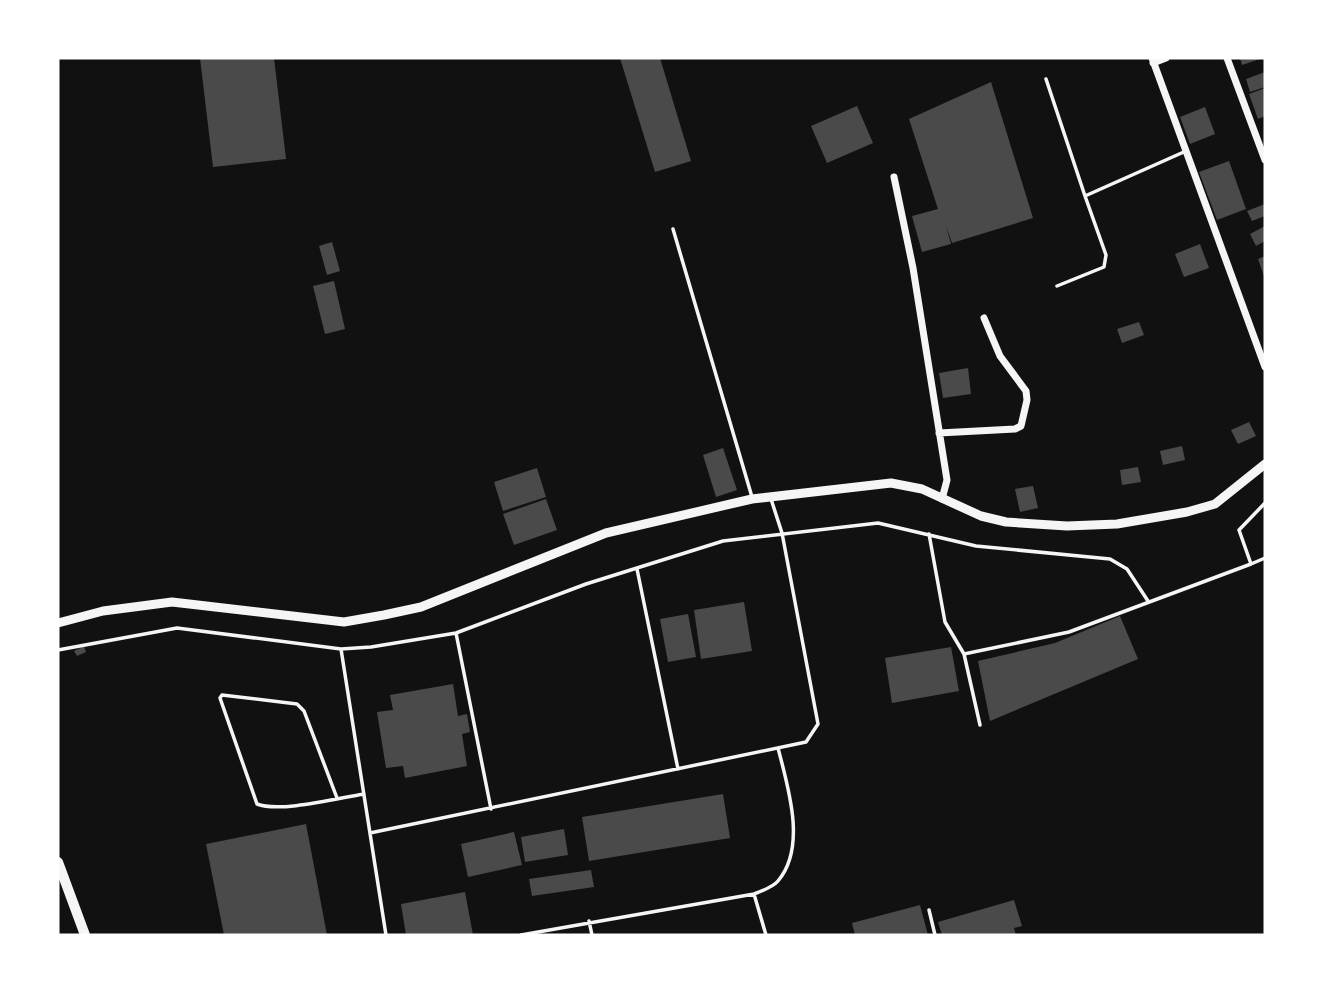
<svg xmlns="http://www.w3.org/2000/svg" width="1323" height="993" viewBox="0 0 1323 993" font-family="'Noto Serif',serif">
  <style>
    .building { fill: #4a4a4a }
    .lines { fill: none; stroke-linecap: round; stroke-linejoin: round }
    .path { stroke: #f5f5f5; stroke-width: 3.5 }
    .service { stroke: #f5f5f5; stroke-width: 3.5 }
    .minor { stroke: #f5f5f5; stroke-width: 7 }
    .tertiary { stroke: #f5f5f5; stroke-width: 9 }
    .secondary { stroke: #f5f5f5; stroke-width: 10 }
  </style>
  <rect width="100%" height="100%" fill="#111"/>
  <path class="building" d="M200 58H274L286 159 213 167Z
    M620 58H660L691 161 655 172Z
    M1240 58H1263L1242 65Z
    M1265 72V87L1250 92 1246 79Z
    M991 82 1033 218 952 243 946 226 951 244 922 252 912 216 938 209 909 119Z
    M1265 88V116L1258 119 1249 94Z
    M857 106 873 143 827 163 811 126Z
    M1205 107 1215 134 1190 144 1180 117Z
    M1229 161 1246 209 1217 220 1199 172Z
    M1265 204V216L1252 221 1247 211Z
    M1265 226V241L1256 246 1250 234Z
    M332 242 340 271 327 275 319 246Z
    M1200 244 1209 268 1184 277 1175 254Z
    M1265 256V279L1258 259Z
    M334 281 345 329 325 334 313 286Z
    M1139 322 1144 335 1122 343 1117 329Z
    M968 368 971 394 943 398 939 373Z
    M1249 422 1256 436 1238 444 1231 430Z
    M1182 446 1185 460 1163 465 1160 451Z
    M723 448 737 490 716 497 703 455Z
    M1138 467 1141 482 1122 485 1120 470Z
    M537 468 546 497 503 511 494 482Z
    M1033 486 1038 508 1020 512 1015 489Z
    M546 499 557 530 514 545 503 514Z
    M744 602 752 651 701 659 694 610Z
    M688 614 696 657 668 662 660 619Z
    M1120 616 1138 659 990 721 978 661 1055 643Z
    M84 646 86 652 77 656 74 651Z
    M951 647 959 691 892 703 885 658Z
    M453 684 458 716 467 714 470 732 462 734 467 766 405 778 403 766 386 768 377 712 393 710 390 695Z
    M723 794 730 838 589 861 582 817Z
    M306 824 327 935H224L206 844Z
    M564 829 568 855 525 862 521 837Z
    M514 832 522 865 468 877 461 844Z
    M591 870 594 887 532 896 529 879Z
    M465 892 473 935H406L401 904Z
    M1014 900 1022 926 1014 928 1016 935H942L938 922Z
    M920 905 928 935H855L852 923Z"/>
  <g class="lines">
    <path class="path" d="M929 910 935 935"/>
    <path class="service" d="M1046 79 1085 196
      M673 229 752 497
      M1057 286 1104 267 1106 255 1085 196 1186 151
      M929 534 945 622 964 654 980 725
      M1251 564 1265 558
      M637 569 678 769
      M456 633 491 809
      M341 649 386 935
      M58 650 177 628 341 649 371 647 456 633 586 584 723 541 878 523 976 546 1110 559 1127 569 1148 601
      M964 654 1069 632 1251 564 1239 530 1265 503
      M337 798 304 711 297 704 222 695 220 698 257 804C280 813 338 798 364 794
      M370 833 806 742 818 724 782 533 771 499
      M754 894 766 935
      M589 921 592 935
      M521 935 754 894C762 891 773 887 778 881 807 847 788 787 778 748"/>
    <path class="minor" d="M1152 58 1265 367
      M1227 58 1265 160
      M1153 63 1166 58
      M894 177 913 268 947 480 942 499
      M939 433 1015 429 1021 426 1027 400 1026 391 1000 356 984 318"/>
    <path class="tertiary" d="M58 623 103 611 172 602 344 622 384 615 421 607 606 533 752 499 891 483 922 489 981 516 1006 522 1067 526 1117 524 1187 512 1215 504 1265 464"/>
    <path class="secondary" d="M58 862 85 935"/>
  </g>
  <rect width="1323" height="993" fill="none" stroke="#ffffff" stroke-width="119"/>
</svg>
